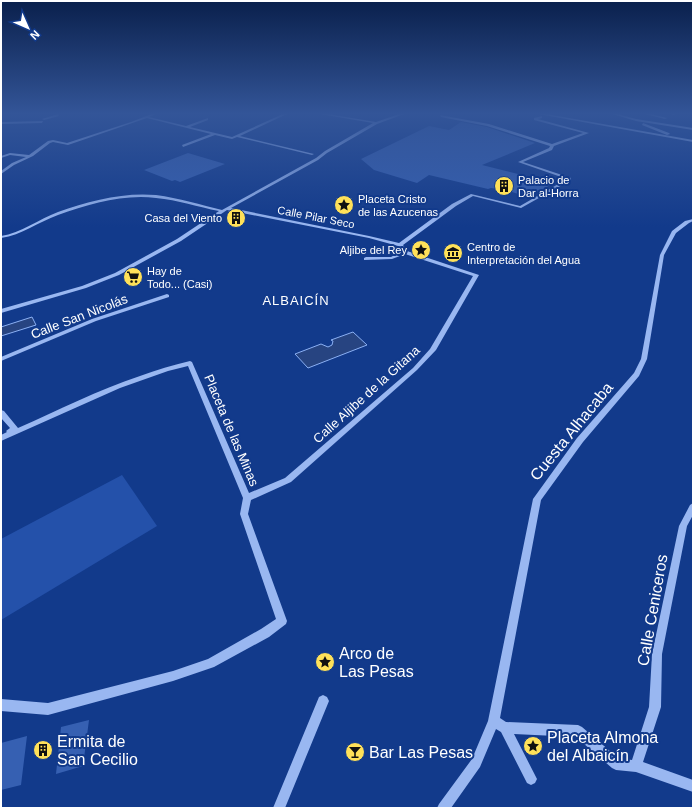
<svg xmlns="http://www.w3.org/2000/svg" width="694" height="809" viewBox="0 0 694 809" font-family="Helvetica,sans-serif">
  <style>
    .green { fill: #2451aa }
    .water { fill: #274481; stroke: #8bb0f4 }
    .building { fill: #3660b2 }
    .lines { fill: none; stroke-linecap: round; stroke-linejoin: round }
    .minor { fill: #99b7f1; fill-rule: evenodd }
    .labels { text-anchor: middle; stroke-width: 4; stroke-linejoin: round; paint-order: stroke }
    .far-poi-label { font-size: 11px; fill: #fff; stroke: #123a8b; text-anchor: start }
    .far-street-label { font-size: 11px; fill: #fff; stroke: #123a8b }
    .far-quarter-label { font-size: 13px; letter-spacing: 1px; fill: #fff; stroke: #123a8b }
    .street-label { font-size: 13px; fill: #fff; stroke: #123a8b }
    .near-street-label { font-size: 16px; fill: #fff; stroke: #123a8b }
    .near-poi-label { font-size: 16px; fill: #fff; stroke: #123a8b; text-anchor: start }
  </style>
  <rect width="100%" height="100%" fill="#123a8b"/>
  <path class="green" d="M122 475 157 526 1 620V539Z"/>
  <path class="water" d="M32 317 36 325 1 336V327Z
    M353 332 367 345 308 368 295 354 321 344 328 347 332 345 333 341 331 340Z"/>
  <path class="building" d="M461 122 487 127 535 143 482 165 554 183 528 197 506 190 491 188 488 189 429 175 417 183 374 170 361 159 429 126 449 130Z
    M188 153 225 164 180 182 175 180 172 181 144 170Z
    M89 720 83 766 56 774 61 727Z
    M27 736 21 785 1 790V743Z"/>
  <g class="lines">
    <path class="minor" d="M154 113H158L149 117 186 126 208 118V120L190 127 232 137 285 113H289L240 136 314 154 312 155 237 137 232 139 215 135 183 147 182 145 211 134 147 118 68 145 53 142 50 143 33 156 14 165 1 174V171L12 163 26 157 10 155 1 158V156L10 153 29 155 48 141 53 140 67 143 131 122Z
      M314 113H322L376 122 402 113H407L377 124 327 153 318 160 231 208 369 236 399 243 452 204 471 194 520 206 567 179 518 162 549 148 550 146 487 126 441 117 440 115 489 124 552 144 583 133 534 120V118L542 116V118L538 119 589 133 554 146 552 150 523 162 571 178V180L521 208 473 196 456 206 403 245 407 251 479 275 436 350 417 370 291 482 251 500 248 514 287 621 286 624 269 637 214 667 173 681 48 715 1 711V699L48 703 173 671 208 659 261 629 276 619 240 514 243 498 188 366 168 371 120 388 1 441V435L7 432 6 431 10 428 1 418V410L4 411 18 428C59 410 98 390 140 376 156 370 173 365 190 361L192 362 249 493 285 478 413 368 430 349 473 276 405 254 392 259 364 260V258L366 257H391L402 251 398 246 369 238 227 210 181 241 119 275 86 288 1 313V309L82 286 115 273 177 239 219 211C198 207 178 200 156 198 123 194 89 204 58 215 38 222 22 235 1 238V236C21 233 39 219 58 212 89 201 123 192 156 195 179 198 201 205 222 210L316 158 325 151 373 123Z
      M533 113H541L693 140V142Z
      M609 113H614L636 119 693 128V130L636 121Z
      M641 113H647L667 118 665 119Z
      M668 113H675L676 114 674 115Z
      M58 114 59 116 44 120 42 119Z
      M43 121 42 123 1 124V122Z
      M643 123 669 133 670 134 667 135 642 125Z
      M693 219V221L689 223 676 233 664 255 647 359 639 376 583 442 541 500 500 718 506 722 578 725 582 727 618 758 632 760 649 707 652 654 679 526 690 505 693 503V515L687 526 662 654 661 707 643 762 693 780V792L636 772 616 770 612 768 576 737 514 734 537 779 535 783 531 785 527 783 501 732 496 729 480 767 451 808H437L439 804 472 759 488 721 533 499 577 438 634 373 641 359 660 255 672 231 685 221Z
      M167 294 169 295V297L96 321 1 361V357L92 319Z
      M323 695 327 697 329 701 285 808H273L319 697Z"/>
  </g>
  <linearGradient id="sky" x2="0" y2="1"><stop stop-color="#0a204c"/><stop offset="0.5" stop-color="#335598"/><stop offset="1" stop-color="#335598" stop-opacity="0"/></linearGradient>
  <rect width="694" height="227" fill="url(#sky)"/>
  <defs>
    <g id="building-disc" transform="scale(1)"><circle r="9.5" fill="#ffe159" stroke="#123a8b"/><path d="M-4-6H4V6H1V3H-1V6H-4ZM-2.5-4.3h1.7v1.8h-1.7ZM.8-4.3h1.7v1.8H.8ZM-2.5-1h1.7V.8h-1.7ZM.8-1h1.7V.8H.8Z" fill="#111"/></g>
    <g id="sight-disc" transform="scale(1)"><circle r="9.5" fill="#ffe159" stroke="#123a8b"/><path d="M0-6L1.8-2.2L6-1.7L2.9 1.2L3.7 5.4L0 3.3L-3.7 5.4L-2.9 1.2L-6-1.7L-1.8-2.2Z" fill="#111"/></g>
    <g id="museum-disc" transform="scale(1)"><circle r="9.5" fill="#ffe159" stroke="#123a8b"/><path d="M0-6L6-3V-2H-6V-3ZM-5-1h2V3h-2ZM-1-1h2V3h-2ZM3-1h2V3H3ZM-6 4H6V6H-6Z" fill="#111"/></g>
    <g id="supermarket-disc" transform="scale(1)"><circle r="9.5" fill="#ffe159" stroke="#123a8b"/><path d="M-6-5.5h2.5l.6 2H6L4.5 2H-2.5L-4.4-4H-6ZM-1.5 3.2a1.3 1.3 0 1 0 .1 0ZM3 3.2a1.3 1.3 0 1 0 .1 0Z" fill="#111"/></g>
    <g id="bar-disc" transform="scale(1)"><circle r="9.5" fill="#ffe159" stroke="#123a8b"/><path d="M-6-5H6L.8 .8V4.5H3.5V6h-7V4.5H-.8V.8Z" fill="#111"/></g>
  </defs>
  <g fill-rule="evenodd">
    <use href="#building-disc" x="504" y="186"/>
    <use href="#sight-disc" x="344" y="205"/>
    <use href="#building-disc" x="236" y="218"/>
    <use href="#sight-disc" x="421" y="250"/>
    <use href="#museum-disc" x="453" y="253"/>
    <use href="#supermarket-disc" x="133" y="277"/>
    <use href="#sight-disc" x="325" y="662"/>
    <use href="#sight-disc" x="533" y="746"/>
    <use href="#building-disc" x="43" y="750"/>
    <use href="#bar-disc" x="355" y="752"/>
  </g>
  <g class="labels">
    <g class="far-poi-label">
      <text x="518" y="184">Palacio de<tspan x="518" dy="13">Dar al-Horra</tspan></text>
      <text x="358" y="203">Placeta Cristo<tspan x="358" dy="13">de las Azucenas</tspan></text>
      <text x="222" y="222" text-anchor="end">Casa del Viento</text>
      <text x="467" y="251">Centro de<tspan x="467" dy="13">Interpretación del Agua</tspan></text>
      <text x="407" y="254" text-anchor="end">Aljibe del Rey</text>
      <text x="147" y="275">Hay de<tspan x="147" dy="13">Todo... (Casi)</tspan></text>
    </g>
    <g class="far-street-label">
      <text transform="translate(316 217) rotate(11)" y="4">Calle Pilar Seco</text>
    </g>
    <g class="far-quarter-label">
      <text x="296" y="305">ALBAICÍN</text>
    </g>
    <g class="street-label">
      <text transform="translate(79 316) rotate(-21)" y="5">Calle San Nicolás</text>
      <text transform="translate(366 394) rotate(-42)" y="5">Calle Aljibe de la Gitana</text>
      <text transform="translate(232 430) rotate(67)" y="5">Placeta de las Minas</text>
    </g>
    <g class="near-street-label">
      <text transform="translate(571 431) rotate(-51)" y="6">Cuesta Alhacaba</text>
      <text transform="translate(652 610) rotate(-80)" y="6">Calle Ceniceros</text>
    </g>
    <g class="near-poi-label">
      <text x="339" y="659">Arco de<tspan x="339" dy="18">Las Pesas</tspan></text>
      <text x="547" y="743">Placeta Almona<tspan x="547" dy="18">del Albaicín</tspan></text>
      <text x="57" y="747">Ermita de<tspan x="57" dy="18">San Cecilio</tspan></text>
      <text x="369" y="758">Bar Las Pesas</text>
    </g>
  </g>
  <rect width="694" height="809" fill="none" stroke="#ffffff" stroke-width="4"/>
  <g transform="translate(28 28) rotate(135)" stroke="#123a8b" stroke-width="3" paint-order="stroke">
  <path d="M0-3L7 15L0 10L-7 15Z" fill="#ffffff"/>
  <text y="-6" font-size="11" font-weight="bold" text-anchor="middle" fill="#ffffff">N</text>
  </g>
</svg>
